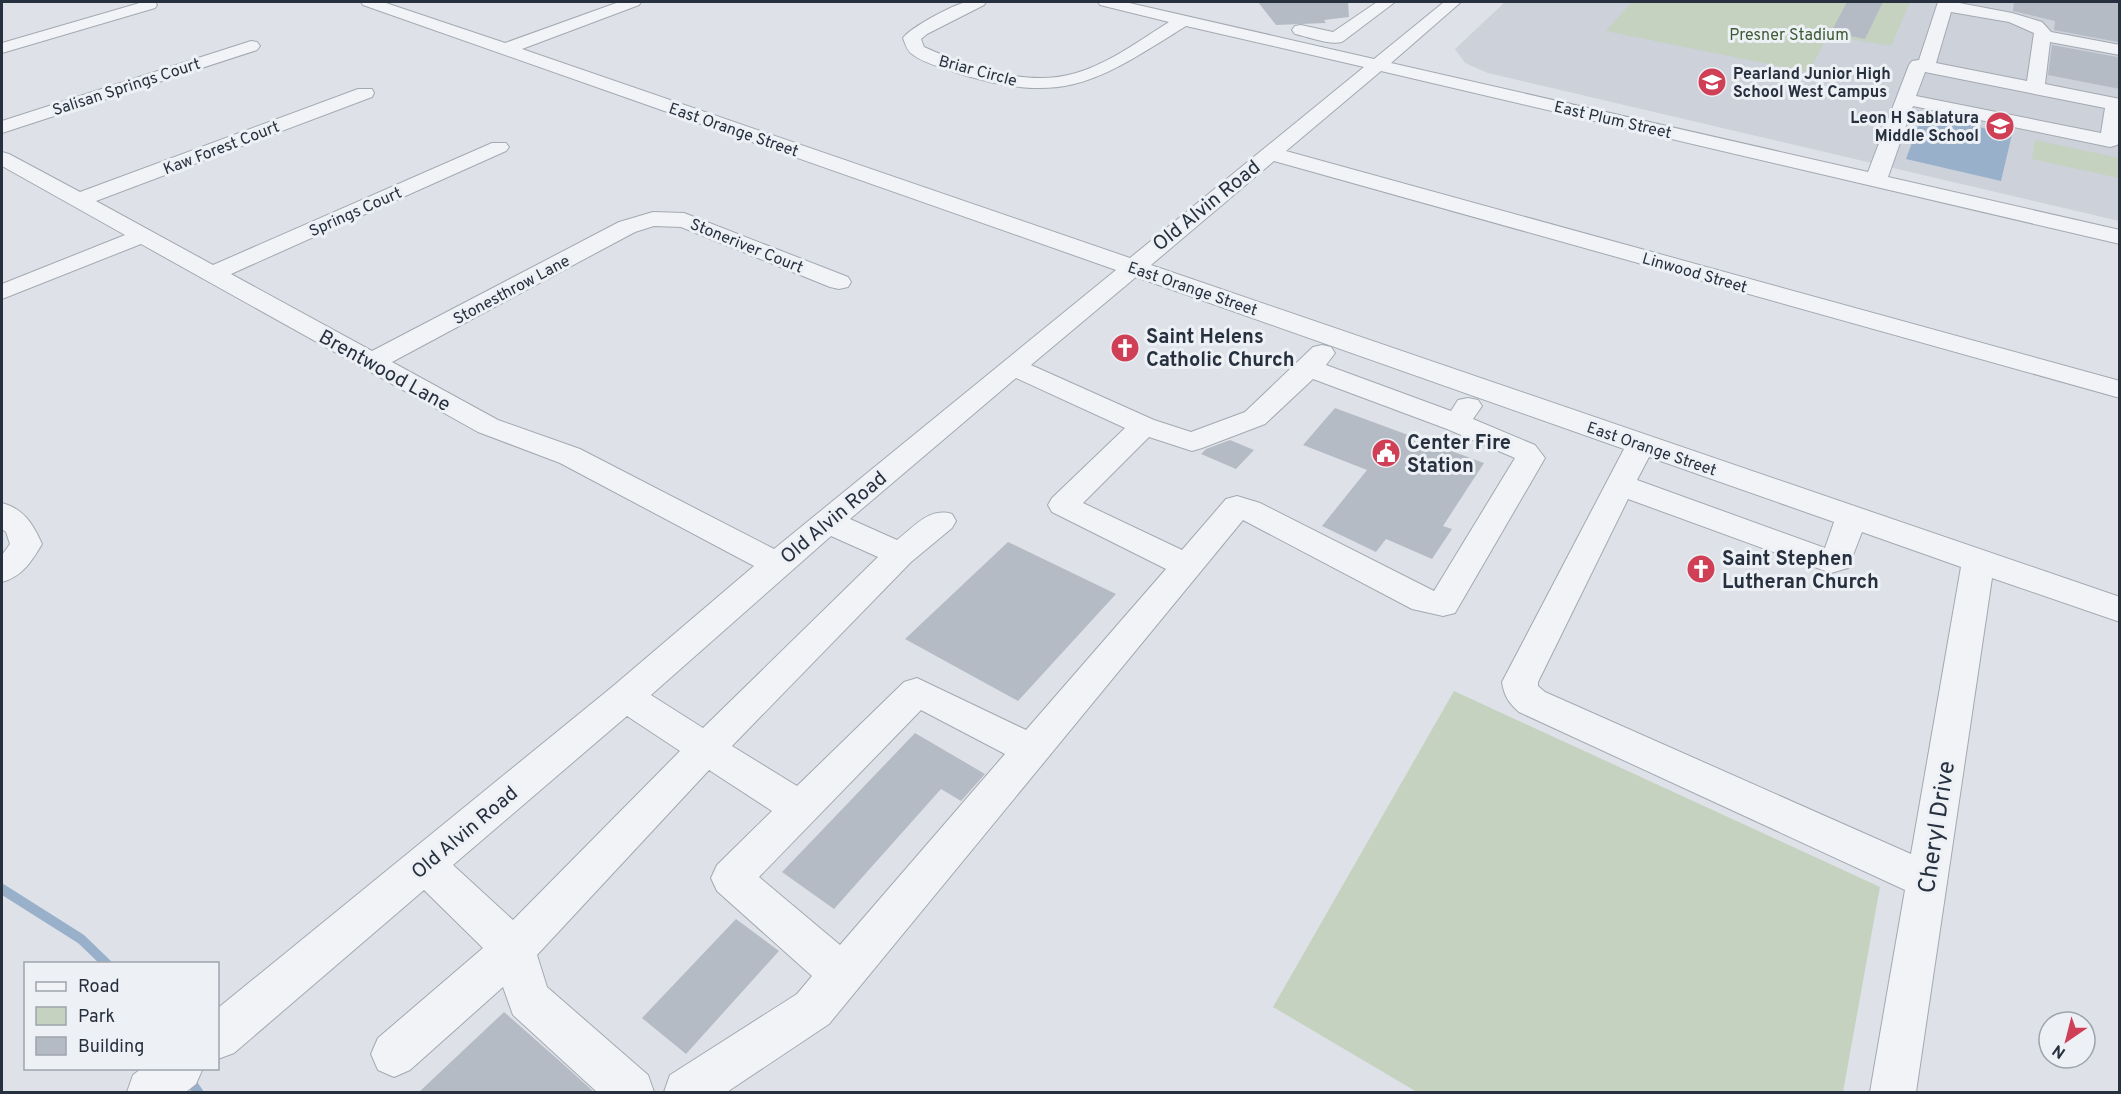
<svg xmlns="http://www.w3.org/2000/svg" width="2121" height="1094" viewBox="0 0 2121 1094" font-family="Overpass,sans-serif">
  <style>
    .built { fill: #ccd1da }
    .green { fill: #c4d2bf }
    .water { fill: #98b0c9 }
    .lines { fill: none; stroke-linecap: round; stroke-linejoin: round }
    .stream { stroke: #98b0c9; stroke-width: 10 }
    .building { fill: #b5bbc5 }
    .minor-casing { stroke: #a3a9b2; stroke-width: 2 }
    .minor { fill: #f1f3f6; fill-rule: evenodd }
    .labels { text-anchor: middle; stroke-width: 6; stroke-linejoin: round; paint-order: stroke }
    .far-park-label { font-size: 16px; fill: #3c5b34; stroke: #edf1f5 }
    .far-street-label { font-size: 16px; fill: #27303f; stroke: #edf1f5 }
    .far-poi-label { font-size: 16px; font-weight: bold; fill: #27303f; stroke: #edf1f5; text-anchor: start }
    .street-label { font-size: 20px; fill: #27303f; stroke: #edf1f5 }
    .poi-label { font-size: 20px; font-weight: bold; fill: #27303f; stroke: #edf1f5; text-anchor: start }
    .near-street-label { font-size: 24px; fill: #27303f; stroke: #edf1f5 }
  </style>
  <rect width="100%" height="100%" fill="#dee2e8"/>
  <path class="built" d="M1505 2H2119V221L1488 73 1465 63 1455 49Z"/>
  <path class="green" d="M1632 2H1910L1891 46 1828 35 1809 72 1606 31Z
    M2035 140 2119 158V178L2032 159Z
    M1454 691 1880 887 1843 1092H1417L1273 1007Z"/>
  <path class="water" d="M1922 115 2012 134 2001 181 1906 159Z"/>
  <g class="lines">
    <path class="stream" d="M2 889 81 939 107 964
      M188 1078 198 1092"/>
  </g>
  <path class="building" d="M1258 2H1348L1349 17 1324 20 1326 23 1276 25Z
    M1847 2H1883L1865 39 1831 32Z
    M2014 2H2119L2118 42 2054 30 2055 21 2013 11Z
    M2052 45 2117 57 2120 59V89L2048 75Z
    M1335 408 1484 463 1443 526 1452 529 1432 559 1386 539 1376 552 1322 526 1367 470 1303 445Z
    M1230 440 1254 450 1236 469 1201 454 1206 449Z
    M1008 542 1116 594 1018 701 905 639Z
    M915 733 985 774 961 801 941 789 834 909 782 872Z
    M736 919 779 951 686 1054 642 1018Z
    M504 1012 562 1063 594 1092H419Z"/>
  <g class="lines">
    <g class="minor-casing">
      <path id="minor" d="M143 2H155L157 5 155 8 2 53V43Z
        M361 2H383L505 43 619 2H641L639 5 522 49 1130 258 1364 67 1186 26C1096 82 1064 107 954 72 941 67 923 63 912 54 907 51 905 43 903 38 911 27 953 5 966 2 972 0 980 2 986 2L984 5 927 34 921 39 924 47C969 67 1027 88 1076 73 1110 63 1140 40 1169 22L1100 5 1098 2H1125L1374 59 1444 2H1461L1391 63 1868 172 1909 65 1912 61 1919 60 1938 2H1954L2012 13 2042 22 2051 32 2120 45V55L2050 42 2045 84 2120 99V142L2117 145 2110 147 1913 106 1888 177 2120 230V244L1381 71 1286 151 2120 381V398L1274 161 1151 265 2120 597V622L1992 578 1916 1092H1870L1905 890 1519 712C1509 703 1504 696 1502 682L1624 449 1136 277 1031 365 1154 420 1191 432 1245 412 1313 347 1322 345 1331 347 1335 353 1326 365 1451 411 1458 400 1468 398 1478 400 1482 406 1473 419 1535 445 1545 458 1455 613 1443 616 1412 609 1243 520 829 1024 727 1092H664L670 1075 797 994 812 976 717 891 711 878 717 865 772 811 709 770 537 955 547 987 648 1075 654 1092H597L513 1015 503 987 410 1070 394 1077 378 1070 371 1054 378 1038 483 948 424 890 234 1053 218 1059V1008L612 687 754 566 560 463 478 432 141 244 2 299V284L125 235 2 166V152L9 154 80 192 358 89H372L374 93 372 97 96 201 213 265 492 143H506L509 147 506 151 231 274 372 351 619 222 653 212 684 213 848 277 851 282 848 287 839 289 830 287 681 227 654 226 635 232 392 362 498 420 580 449 774 549 1116 270 363 5ZM1951 12 2009 22 2034 33 2027 81 1936 63ZM1925 72 2105 108 2101 133 1916 96ZM1016 378 1125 428 1052 498 1048 505 1052 512 1166 569 1026 730 917 678 904 682 797 786 732 746 911 562 952 528 956 521 952 514C929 507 914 527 897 540L850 519ZM1313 379 1447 429 1515 458 1434 591 1260 503 1237 496 1226 499 1182 550 1083 503 1149 437 1192 451 1202 448 1265 424ZM1649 457 1834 522 1825 548 1637 480ZM1628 499 1831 573 1848 568 1862 532 1961 567 1911 854 1545 692 1538 686V682ZM831 536 878 557 703 728 651 695ZM921 710 1005 754 840 945 759 877ZM627 716 680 751 513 920 453 865Z
        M1377 2H1395L1342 42C1328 45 1309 37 1295 34L1292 30 1295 26 1301 25 1333 32Z
        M251 41 257 42 260 46 257 50 2 133V121Z
        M2 503C24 509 33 524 42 544 31 562 23 576 2 582V555L10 544 6 532 2 529Z
        M142 1068H203L196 1084 186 1092H127L133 1075Z"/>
    </g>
    <use href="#minor" class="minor"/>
  </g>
  <defs>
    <g id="school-disc" transform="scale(1.5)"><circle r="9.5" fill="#cf4057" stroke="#edf1f5"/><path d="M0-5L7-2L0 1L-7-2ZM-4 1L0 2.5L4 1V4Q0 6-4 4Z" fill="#fff"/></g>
    <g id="church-disc" transform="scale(1.5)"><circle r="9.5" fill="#cf4057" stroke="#edf1f5"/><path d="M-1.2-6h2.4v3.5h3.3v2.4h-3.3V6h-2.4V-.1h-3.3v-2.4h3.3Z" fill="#fff"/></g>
    <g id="civic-disc" transform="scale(1.5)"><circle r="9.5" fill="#cf4057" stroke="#edf1f5"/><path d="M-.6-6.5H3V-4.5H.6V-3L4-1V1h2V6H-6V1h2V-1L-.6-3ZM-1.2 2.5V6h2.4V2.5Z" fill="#fff"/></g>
  </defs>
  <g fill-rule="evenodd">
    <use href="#school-disc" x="1712" y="82"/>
    <use href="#school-disc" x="2000" y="126"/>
    <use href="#church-disc" x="1125" y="348"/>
    <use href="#civic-disc" x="1386" y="453"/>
    <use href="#church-disc" x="1701" y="569"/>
  </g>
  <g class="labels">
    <g class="far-park-label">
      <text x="1789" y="40">Presner Stadium</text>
    </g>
    <g class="far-street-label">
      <text transform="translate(978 70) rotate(15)" y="6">Briar Circle</text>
      <text transform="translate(126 86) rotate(-18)" y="6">Salisan Springs Court</text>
      <text transform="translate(1613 119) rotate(13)" y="6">East Plum Street</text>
      <text transform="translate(734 129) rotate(19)" y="6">East Orange Street</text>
      <text transform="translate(221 147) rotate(-21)" y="6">Kaw Forest Court</text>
      <text transform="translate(355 211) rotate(-24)" y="6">Springs Court</text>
      <text transform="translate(747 245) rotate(22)" y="6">Stoneriver Court</text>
      <text transform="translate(1695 272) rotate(16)" y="6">Linwood Street</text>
      <text transform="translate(1193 288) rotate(19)" y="6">East Orange Street</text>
      <text transform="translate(511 289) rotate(-28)" y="6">Stonesthrow Lane</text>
      <text transform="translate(1652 448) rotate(19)" y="6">East Orange Street</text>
    </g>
    <g class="far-poi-label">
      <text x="1733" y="79">Pearland Junior High<tspan x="1733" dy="18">School West Campus</tspan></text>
      <text x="1979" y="123" text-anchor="end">Leon H Sablatura<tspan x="1979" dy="18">Middle School</tspan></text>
    </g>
    <g class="street-label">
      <text transform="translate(1206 205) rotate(-39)" y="7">Old Alvin Road</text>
      <text transform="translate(385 370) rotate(29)" y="7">Brentwood Lane</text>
      <text transform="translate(833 517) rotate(-40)" y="7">Old Alvin Road</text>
      <text transform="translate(464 832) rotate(-40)" y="7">Old Alvin Road</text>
    </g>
    <g class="poi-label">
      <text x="1146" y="343">Saint Helens<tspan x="1146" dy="23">Catholic Church</tspan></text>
      <text x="1407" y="449">Center Fire<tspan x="1407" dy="23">Station</tspan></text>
      <text x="1722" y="565">Saint Stephen<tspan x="1722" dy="23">Lutheran Church</tspan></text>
    </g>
    <g class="near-street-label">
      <text transform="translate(1936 827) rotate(-81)" y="8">Cheryl Drive</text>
    </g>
  </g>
  <rect width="2121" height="1094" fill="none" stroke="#27303f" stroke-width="6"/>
  <rect x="24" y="962" width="195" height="108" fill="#edf1f5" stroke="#9ea4ac" stroke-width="1.5"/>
  <rect x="36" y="982" width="30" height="9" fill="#f1f3f6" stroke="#9ea4ac" stroke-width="1.5"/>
  <text x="78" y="992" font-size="18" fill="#27303f">Road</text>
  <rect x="36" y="1007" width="30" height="18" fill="#c4d2bf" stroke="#9ea4ac" stroke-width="1.5"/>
  <text x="78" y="1022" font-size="18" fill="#27303f">Park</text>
  <rect x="36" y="1037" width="30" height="18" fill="#b5bbc5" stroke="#9ea4ac" stroke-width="1.5"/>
  <text x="78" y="1052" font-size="18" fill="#27303f">Building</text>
  <g transform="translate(2067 1040) rotate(215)"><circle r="28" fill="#edf1f5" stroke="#9ea4ac" stroke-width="1.5"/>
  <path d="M0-4.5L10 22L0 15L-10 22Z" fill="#cf4057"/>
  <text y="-9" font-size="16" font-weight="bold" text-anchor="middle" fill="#27303f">N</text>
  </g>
</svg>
